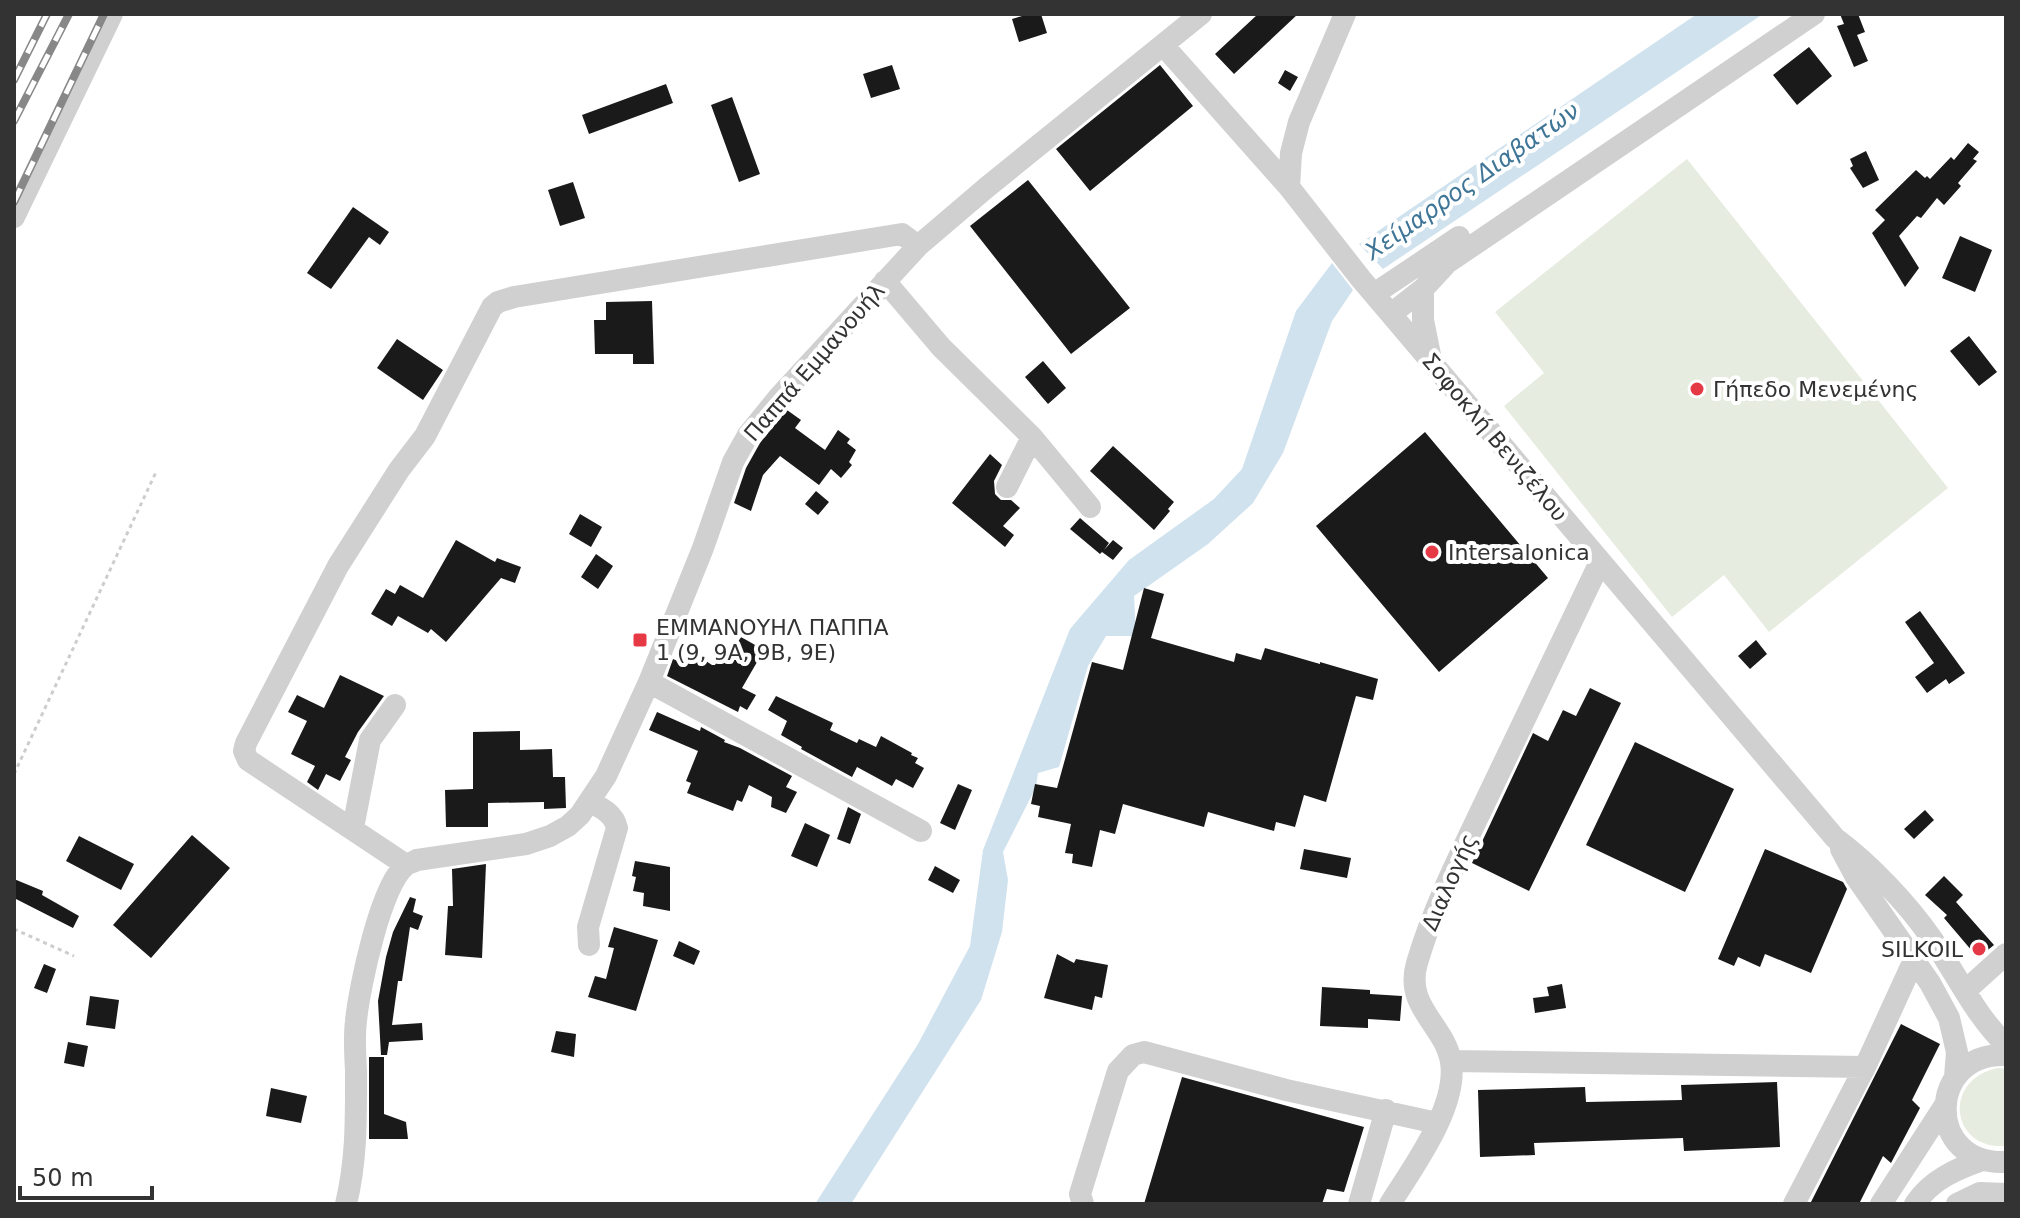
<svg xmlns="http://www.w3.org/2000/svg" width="2020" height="1218" viewBox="0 0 2020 1218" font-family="'DejaVu Sans',sans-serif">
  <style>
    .green { fill: #e6ecdf }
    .water { fill: #cfe2ee }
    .building { fill: #1a1a1a }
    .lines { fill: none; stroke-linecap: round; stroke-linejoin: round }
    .path { stroke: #cdcdcd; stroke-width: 3; stroke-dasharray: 4 4; stroke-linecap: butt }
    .minor { stroke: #d0d0d0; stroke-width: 22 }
    .rail-casing { stroke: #888; stroke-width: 8 }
    .rail { stroke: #fff; stroke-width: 5; stroke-dasharray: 15; stroke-linecap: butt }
    .poi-dot { fill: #e63946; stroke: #fff; stroke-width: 3 }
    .labels { text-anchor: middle; stroke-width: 8; stroke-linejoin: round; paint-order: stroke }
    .street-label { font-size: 22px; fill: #333; stroke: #fff }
    .poi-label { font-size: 22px; fill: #333; stroke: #fff; text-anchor: start }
    .water-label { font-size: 24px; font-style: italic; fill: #3f7597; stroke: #fff }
  </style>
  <rect width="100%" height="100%" fill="#fff"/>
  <path class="green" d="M1687 159 1948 488 1769 632 1724 575 1672 617 1504 406 1544 373 1495 312Z
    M1998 1068 2006 1069V1146C1950 1150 1942 1079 1998 1068Z"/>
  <path class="water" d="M1697 14H1763L1383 269 1359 244Z
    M1332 263 1353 290 1332 321 1283 453 1253 503 1208 544 1134 596 1136 636H1106L1088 666 1059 767 1038 773 1036 787 1003 852 1008 880 1002 932 981 1000 851 1204H815L918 1044 970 946 983 850 1070 629 1129 560 1214 499 1242 469 1296 311Z"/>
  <path class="building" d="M1029 14H1041L1047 33 1019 42 1012 19Z
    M1258 14H1298L1234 74 1215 54Z
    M1840 14H1858L1865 32 1857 35 1868 61 1854 67 1837 26 1844 24Z
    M1809 47 1832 76 1797 105 1773 75Z
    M892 65 900 89 871 98 863 74Z
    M1160 65 1193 106 1090 191 1056 149Z
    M1285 70 1298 77 1290 91 1278 83Z
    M666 84 673 103 589 134 582 115Z
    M732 97 760 174 739 182 711 105Z
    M1968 143 1979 152 1973 159 1977 161 1958 183 1961 186 1944 205 1937 198 1921 218 1917 216 1899 236 1919 268 1905 287 1872 233 1885 220 1875 210 1916 170 1925 178 1927 176 1930 179 1951 157 1954 160Z
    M1866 151 1879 180 1863 188 1850 168 1853 166 1850 159Z
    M1028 180 1130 308 1071 354 970 226Z
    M573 182 585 218 560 226 548 190Z
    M353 207 389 232 380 245 369 237 331 289 307 273Z
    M1960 236 1992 250 1975 292 1942 278Z
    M652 301 654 364H633V354H595L594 320H606V302Z
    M1969 336 1997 372 1979 386 1950 351Z
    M397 339 443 370 423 400 377 368Z
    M1043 361 1066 388 1048 404 1025 377Z
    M787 410 801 420 795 428 825 450 838 430 850 439 847 443 856 450 849 462 852 465 841 478 831 469 819 485 780 456 763 475 751 511 734 503 746 468 760 443Z
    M1425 432 1548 578 1439 672 1316 526Z
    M1113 446 1174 502 1168 509 1170 511 1154 530 1090 471Z
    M990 454 1002 465 994 481 995 494 1001 500H1011L1020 508 1003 526 1014 535 1005 547 952 503Z
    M816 491 829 502 818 515 805 504Z
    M580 514 602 527 591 547 569 534Z
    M1080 518 1109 543 1104 550 1113 540 1123 548 1113 560 1102 552 1100 554 1070 529Z
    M456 540 495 562 497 558 521 567 515 583 501 578 446 642 431 629 428 633 398 616 392 626 371 614 386 589 395 594 400 585 423 598Z
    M596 554 613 566 598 589 581 577Z
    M1144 588 1164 594 1151 638 1234 662 1236 653 1261 660 1265 648 1320 664V662L1378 679 1373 700 1356 696 1326 802 1304 795 1295 827 1276 822 1274 831 1208 812 1204 827 1123 804 1115 834 1100 830 1092 867 1072 863 1073 854 1065 853 1071 824 1038 817 1040 806 1031 804 1035 784 1057 788 1092 662 1123 670Z
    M1920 611 1965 673 1949 684 1946 679 1927 693 1915 677 1934 663 1905 622Z
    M741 637 764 650 742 688 756 695 747 710 740 706 738 712 667 676 673 659 680 662 687 649 701 661 703 659 712 665H715L720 656 727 660Z
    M1756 640 1767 654 1750 669 1738 656Z
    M340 675 384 696 358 732 345 757 351 760 340 781 326 774 318 790 307 782 315 766 291 754 307 721 288 712 297 695 324 708Z
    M1590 688 1621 703 1529 891 1472 863 1533 733 1548 741 1563 710 1576 716Z
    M776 696 833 723 830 730 857 743 859 739 876 747 881 736 912 753 911 755 918 758 915 763 924 768 913 788 896 779 892 786 857 767 852 777 801 749 802 747 781 735 787 721 768 710Z
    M657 712 700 731 701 727 725 740 724 742 740 748 792 776 786 787 797 792 786 813 771 807 772 797 749 785 742 802 737 800 733 811 687 793 691 783 686 781 698 751 649 730Z
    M520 731V750L552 749 553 777H565L566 808 544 809V802L488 803V827H446L445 790 473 789V732Z
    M1635 742 1734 789 1685 892 1586 845Z
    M958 784 972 790 955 830 940 823Z
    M848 807 861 814 850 844 837 839Z
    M1925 810 1934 820 1914 839 1904 829Z
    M805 823 830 835 817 867 791 856Z
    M192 835 230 868 151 958 113 925Z
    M79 836 134 864 121 890 66 861Z
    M1304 849 1351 858 1347 878 1300 869Z
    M1765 849 1843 882 1847 889 1811 973 1765 954 1760 967 1738 957 1734 966 1718 959Z
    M635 861 670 867V911L643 906 644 893 633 891 636 877 632 876Z
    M486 864 482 958 445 955 448 906H453L452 869Z
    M935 866 960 880 953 893 928 880Z
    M1944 876 1963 895 1956 902 1994 945 1978 958 1944 918 1947 915 1925 895Z
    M14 879 43 891 42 895 79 916 73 928 14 898Z
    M410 897 416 899 413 912 423 916 418 930 410 927 402 981H398L392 1025 422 1023 423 1040 389 1042 387 1055H381L378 1001 386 957 393 932Z
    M614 927 658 940 636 1011 588 997 595 976 606 979 614 948 608 947Z
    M679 941 700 951 694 965 673 956Z
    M1057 954 1074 963 1076 959 1108 965 1102 998 1095 996 1092 1010 1044 998Z
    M44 964 56 969 47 993 34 988Z
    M1562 984 1566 1008 1535 1013 1533 998 1549 996 1547 987Z
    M1322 987 1370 990V994L1402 996 1400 1021 1368 1019V1028L1320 1026Z
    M90 996 119 1000 115 1029 86 1025Z
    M1901 1024 1940 1044 1912 1100 1920 1108 1891 1163 1883 1156 1859 1204H1810Z
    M556 1031 576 1034 574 1057 551 1052Z
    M68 1042 88 1046 84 1067 64 1063Z
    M369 1057H384V1114L406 1122 408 1139H369Z
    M1182 1077 1364 1127 1344 1192 1327 1189 1322 1204H1144Z
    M1777 1082 1780 1147 1684 1151 1683 1138 1534 1143 1535 1155 1480 1157 1478 1090 1585 1087 1586 1102 1682 1100 1681 1085Z
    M271 1088 307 1096 301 1123 266 1116Z"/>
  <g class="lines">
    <path class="path" d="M14 774 157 470
      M14 929 74 956"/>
    <path class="minor" d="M1163 45 1289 187 1361 279 1835 838C1869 863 1908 904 1932 939 1957 975 1975 1015 2006 1045
      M1289 187 1291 153 1299 122 1345 14
      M14 217 112 14
      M885 281 941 347 1032 437 1090 507
      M1423 289V320L1431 360
      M1374 294 1459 237
      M1391 314 1423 289 1447 263 1814 14
      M1007 487 1032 437
      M649 682 921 831
      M353 828 370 740 395 705
      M1841 849 1856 877 1930 983 1949 1018 1957 1052 1955 1077
      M406 865 248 760 244 751 246 743 338 566 399 470 425 436 492 307 498 302 514 297 902 234 918 246
      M589 945 588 927 617 828C614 814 602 808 590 802
      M1965 991 2006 954
      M2006 1055C1926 1052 1925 1166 2006 1162
      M1451 1061 1865 1067
      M346 1204C357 1159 356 1116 356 1070 355 1054 354 1037 356 1021 359 989 381 883 406 865 409 863 414 862 417 860L526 844 550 836 568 826 580 815 606 776 649 682 703 548 733 462 748 435 779 397 918 246 986 188 1201 14
      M1083 1204 1080 1194 1118 1071 1133 1055 1144 1052 1286 1090 1437 1123
      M1359 1204 1386 1110
      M1390 1204C1413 1167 1458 1107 1451 1062 1445 1025 1404 1007 1417 963 1434 905 1462 851 1488 796 1525 718 1563 640 1600 562
      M1794 1204 1865 1067 1914 960
      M1881 1204 1945 1105
      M1915 1204C1931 1180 1956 1169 1982 1160
      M1957 1204 1980 1193 2006 1194"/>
    <g class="rail-casing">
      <path id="rail" d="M14 80 47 14
        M14 121 69 14
        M14 202 104 14"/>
    </g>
    <use href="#rail" class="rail"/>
  </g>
  <g class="poi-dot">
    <circle cx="1697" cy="389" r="8"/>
    <circle cx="1432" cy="552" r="8"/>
    <rect x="632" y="632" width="16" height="16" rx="4"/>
    <circle cx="1979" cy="949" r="8"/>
  </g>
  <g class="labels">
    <g class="street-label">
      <text transform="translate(814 362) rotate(-49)" y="8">Παππά Εμμανουήλ</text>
      <text transform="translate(1495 437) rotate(50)" y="8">Σοφοκλή Βενιζέλου</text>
      <text transform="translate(1449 882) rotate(-66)" y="8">Διαλογής</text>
    </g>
    <g class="poi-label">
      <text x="1713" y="397">Γήπεδο Μενεμένης</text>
      <text x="1448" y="560">Intersalonica</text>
      <text x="656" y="635">ΕΜΜΑΝΟΥΗΛ ΠΑΠΠΑ<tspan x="656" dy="25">1 (9, 9Α, 9Β, 9Ε)</tspan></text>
      <text x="1963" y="957" text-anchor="end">SILKOIL</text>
    </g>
    <g class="water-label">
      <text transform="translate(1472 181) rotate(-35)" y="8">Χείμαρρος Διαβατών</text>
    </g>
  </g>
  <rect width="2020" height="1218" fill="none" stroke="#333333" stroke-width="32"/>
  <path d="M20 1186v12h132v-12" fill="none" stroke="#333333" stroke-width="4"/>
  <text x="32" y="1186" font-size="24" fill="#333333" stroke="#ffffff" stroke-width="6" paint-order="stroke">50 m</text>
</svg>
